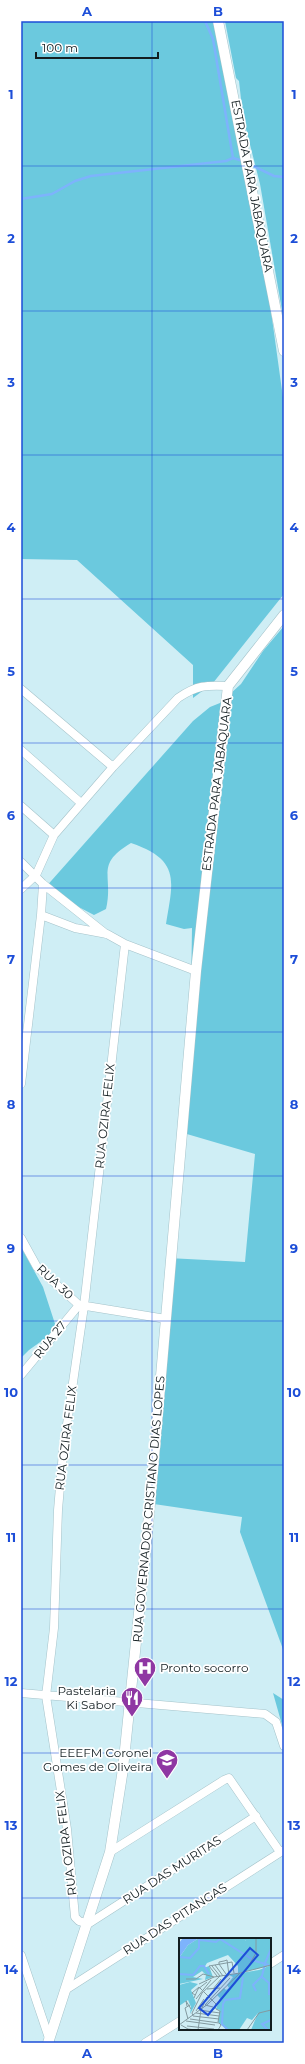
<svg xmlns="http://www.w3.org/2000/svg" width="305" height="2064" viewBox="0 0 305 2064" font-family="Montserrat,sans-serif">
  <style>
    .green { fill: #6bc9de }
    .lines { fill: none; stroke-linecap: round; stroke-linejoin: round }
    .stream { stroke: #7db3fc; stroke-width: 2.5 }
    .minor-casing { stroke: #a5c3ca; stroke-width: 9 }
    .tertiary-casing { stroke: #a5c3ca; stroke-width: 11 }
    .minor { stroke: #fff; stroke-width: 8 }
    .tertiary { stroke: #fff; stroke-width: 10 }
    .grid { fill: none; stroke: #1d4ed8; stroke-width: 1; stroke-opacity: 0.55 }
    .labels { text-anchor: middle; stroke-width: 3.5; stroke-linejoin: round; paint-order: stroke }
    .street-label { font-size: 12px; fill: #121d20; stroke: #fff }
    .poi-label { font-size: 12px; fill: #121d20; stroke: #fff; text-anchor: end }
    .inset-river { fill: none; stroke: #7db3fc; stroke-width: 2 }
    .inset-road { fill: none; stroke: #839aa0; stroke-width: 1 }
    .view { fill: #1d4ed8; fill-opacity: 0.15; stroke: #1d4ed8; stroke-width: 2 }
    .inset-edge { fill: none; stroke: #121d20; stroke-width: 2 }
    .neatline { fill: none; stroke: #1d4ed8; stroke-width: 1.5 }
    .grid-label { font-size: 13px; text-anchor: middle; font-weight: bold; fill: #1d4ed8 }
  </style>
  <rect width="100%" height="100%" fill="#cfeef5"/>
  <path class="green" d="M21 21H217L271 311 284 405V594L213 683 193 698V665L77 560 21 559Z
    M225 21H284V322L260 184 243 117 239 81 236 78Z
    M284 626V1652L240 1532 242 1517 147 1503 168 1258 245 1262 255 1154 180 1132 191 995 192 928 184 929 166 924C173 881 181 860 131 843 94 865 114 875 106 909L94 915 44 889 193 721 210 707 220 703 241 684 263 651Z
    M21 1247 43 1287 57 1330 29 1350 21 1358Z
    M273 1693 284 1700V1732Z"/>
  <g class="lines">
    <path class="stream" d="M205 21 213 39 233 158
      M249 164 274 176 284 177
      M21 199 52 194 75 181 91 176 226 161 233 158 243 161"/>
    <g class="minor-casing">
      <path id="minor" d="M21 689 113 767
        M21 750 81 803
        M21 806 54 835
        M21 862 43 884 106 934
        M21 889 36 875 54 835 113 767 178 698C197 685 206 685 228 686
        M41 915 75 928 107 934 125 944 196 971
        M125 944 84 1306 63 1452 58 1510 54 1628 46 1696 67 1829 75 1917 79 1921 88 1924 256 1816
        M21 1084 41 915 43 884
        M21 1238 37 1267 79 1305
        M80 1305 166 1319
        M21 1375 79 1305
        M21 1693 265 1714 276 1722 284 1746
        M110 1852 224 1780 229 1778 280 1852
        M21 1955 50 2041
        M270 1964 284 1955
        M67 1989 284 1850
        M145 2043 180 2021"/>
    </g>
    <g class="tertiary-casing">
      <path id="tertiary" d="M218 21 284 351
        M48 2043 110 1852 123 1769 149 1515 196 971 228 686 284 615"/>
    </g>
    <use href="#minor" class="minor"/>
    <use href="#tertiary" class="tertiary"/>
  </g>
  <path class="grid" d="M152 21V2043M21 166H284M21 311H284M21 455H284M21 599H284M21 743H284M21 888H284M21 1032H284M21 1176H284M21 1321H284M21 1465H284M21 1609H284M21 1753H284M21 1898H284"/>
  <defs>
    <g id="hospital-pin" transform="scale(1.15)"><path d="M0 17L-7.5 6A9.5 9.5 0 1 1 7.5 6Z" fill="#8f37a3" stroke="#fff"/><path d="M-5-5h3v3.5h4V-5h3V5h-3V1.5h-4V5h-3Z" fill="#fff"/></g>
    <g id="restaurant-pin" transform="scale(1.15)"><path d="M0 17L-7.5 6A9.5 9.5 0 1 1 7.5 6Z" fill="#8f37a3" stroke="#fff"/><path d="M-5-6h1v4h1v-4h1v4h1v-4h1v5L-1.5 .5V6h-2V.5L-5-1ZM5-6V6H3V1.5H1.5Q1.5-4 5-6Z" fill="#fff"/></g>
    <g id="school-pin" transform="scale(1.15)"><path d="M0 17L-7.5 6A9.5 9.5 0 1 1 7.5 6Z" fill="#8f37a3" stroke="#fff"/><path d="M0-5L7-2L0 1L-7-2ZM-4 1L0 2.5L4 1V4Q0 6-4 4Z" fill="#fff"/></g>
  </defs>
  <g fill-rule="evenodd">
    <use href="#hospital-pin" x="145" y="1668"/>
    <use href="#restaurant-pin" x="132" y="1698"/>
    <use href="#school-pin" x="167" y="1760"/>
  </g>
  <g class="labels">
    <g class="street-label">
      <text transform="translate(252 186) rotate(79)" y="4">ESTRADA PARA JABAQUARA</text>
      <text transform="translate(217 784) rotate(-83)" y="4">ESTRADA PARA JABAQUARA</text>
      <text transform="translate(105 1116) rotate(-84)" y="4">RUA OZIRA FELIX</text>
      <text transform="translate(55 1282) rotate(43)" y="4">RUA 30</text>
      <text transform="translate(50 1340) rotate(-51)" y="4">RUA 27</text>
      <text transform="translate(66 1438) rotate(-83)" y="4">RUA OZIRA FELIX</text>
      <text transform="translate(149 1509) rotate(-85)" y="4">RUA GOVERNADOR CRISTIANO DIAS LOPES</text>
      <text transform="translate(66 1843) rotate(-97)" y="4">RUA OZIRA FELIX</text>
      <text transform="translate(172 1870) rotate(-33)" y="4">RUA DAS MURITAS</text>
      <text transform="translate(175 1919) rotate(-33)" y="4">RUA DAS PITANGAS</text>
    </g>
    <g class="poi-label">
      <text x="160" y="1672" text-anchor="start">Pronto socorro</text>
      <text x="116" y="1695">Pastelaria<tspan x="116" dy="14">Ki Sabor</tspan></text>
      <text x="152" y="1757">EEEFM Coronel<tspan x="152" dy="14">Gomes de Oliveira</tspan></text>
    </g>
  </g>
  <g transform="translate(179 1938)">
    <rect width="92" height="92" fill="#cfeef5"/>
    <path d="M20 0H65L67 3 65 0H92V92H72L79 75 73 82 68 80 60 92H48L39 84 41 72 37 71 41 60 38 57 45 50 47 52 50 50 48 47 54 39 50 37 80 32 90 28 59 35V28L49 17 28 25 25 30 30 28 34 39 26 42 27 37 23 33 14 39 24 41 0 46V20L9 7ZM11 44 19 46 12 52 17 65 11 76 12 69 9 62 0 68V47Z" fill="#6bc9de"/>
    <path d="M4 0H20L9 7 0 20V5Z" fill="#7db3fc"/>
    <path class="inset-river" d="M21 2 37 4 41 1 76 23 90 27M0 19 11 20 20 10V0M86 25 92 11M0 36 14 37 21 28H25L30 36M83 39 90 45V57M77 53 74 47 83 38 86 26M49 92 43 86 44 66 46 62 61 60 64 39M89 92 83 86 92 82"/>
    <path class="inset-road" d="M45 23 40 24V26L47 36M45 23 48 22 50 37M36 27 44 38M33 28 41 38M66 34 77 15V0M38 38 30 28 53 24 55 35M7 41H17L24 36 35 39M41 45 50 37M20 46 35 39 61 35M28 51 41 50M34 51 42 41M16 57 13 55 20 49 37 66 36 71M15 60 19 51 28 44M17 61 32 42M8 68 7 63 12 71M34 69 26 67 51 40M37 71 41 73 39 84M20 72 41 75M17 73 25 61M17 75 40 78M14 78 13 75 23 55 41 38M14 78 40 81M9 81 6 70 11 67M11 81 40 85 42 87 39 92M7 83 36 87M0 87 29 66 61 35 92 27M2 87 9 91 17 92M8 88 35 91M19 92 22 72 28 59M68 92 80 75 92 72"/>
    <path class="view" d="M71 10 79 17 29 77 20 70Z"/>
    <rect width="92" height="92" class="inset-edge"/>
  </g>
  <rect width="305" height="2064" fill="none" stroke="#ffffff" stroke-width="44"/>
  <path d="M36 52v6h122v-6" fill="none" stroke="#121d20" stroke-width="2"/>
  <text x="42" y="52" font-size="12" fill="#121d20" stroke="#ffffff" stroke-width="3" paint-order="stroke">100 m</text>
  <rect x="22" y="22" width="261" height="2020" class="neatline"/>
  <g class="grid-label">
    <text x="87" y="16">A</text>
    <text x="218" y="16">B</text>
    <text x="11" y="99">1</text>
    <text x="294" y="99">1</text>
    <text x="11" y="243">2</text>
    <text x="294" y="243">2</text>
    <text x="11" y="387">3</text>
    <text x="294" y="387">3</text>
    <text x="11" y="532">4</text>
    <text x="294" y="532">4</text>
    <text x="11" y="676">5</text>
    <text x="294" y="676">5</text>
    <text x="11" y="820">6</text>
    <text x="294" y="820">6</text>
    <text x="11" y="964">7</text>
    <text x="294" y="964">7</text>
    <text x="11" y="1109">8</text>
    <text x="294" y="1109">8</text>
    <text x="11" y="1253">9</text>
    <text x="294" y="1253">9</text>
    <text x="11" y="1397">10</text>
    <text x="294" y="1397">10</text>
    <text x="11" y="1542">11</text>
    <text x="294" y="1542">11</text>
    <text x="11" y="1686">12</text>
    <text x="294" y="1686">12</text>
    <text x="11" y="1830">13</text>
    <text x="294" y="1830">13</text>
    <text x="11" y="1974">14</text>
    <text x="294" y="1974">14</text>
    <text x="87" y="2058">A</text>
    <text x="218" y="2058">B</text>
  </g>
</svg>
